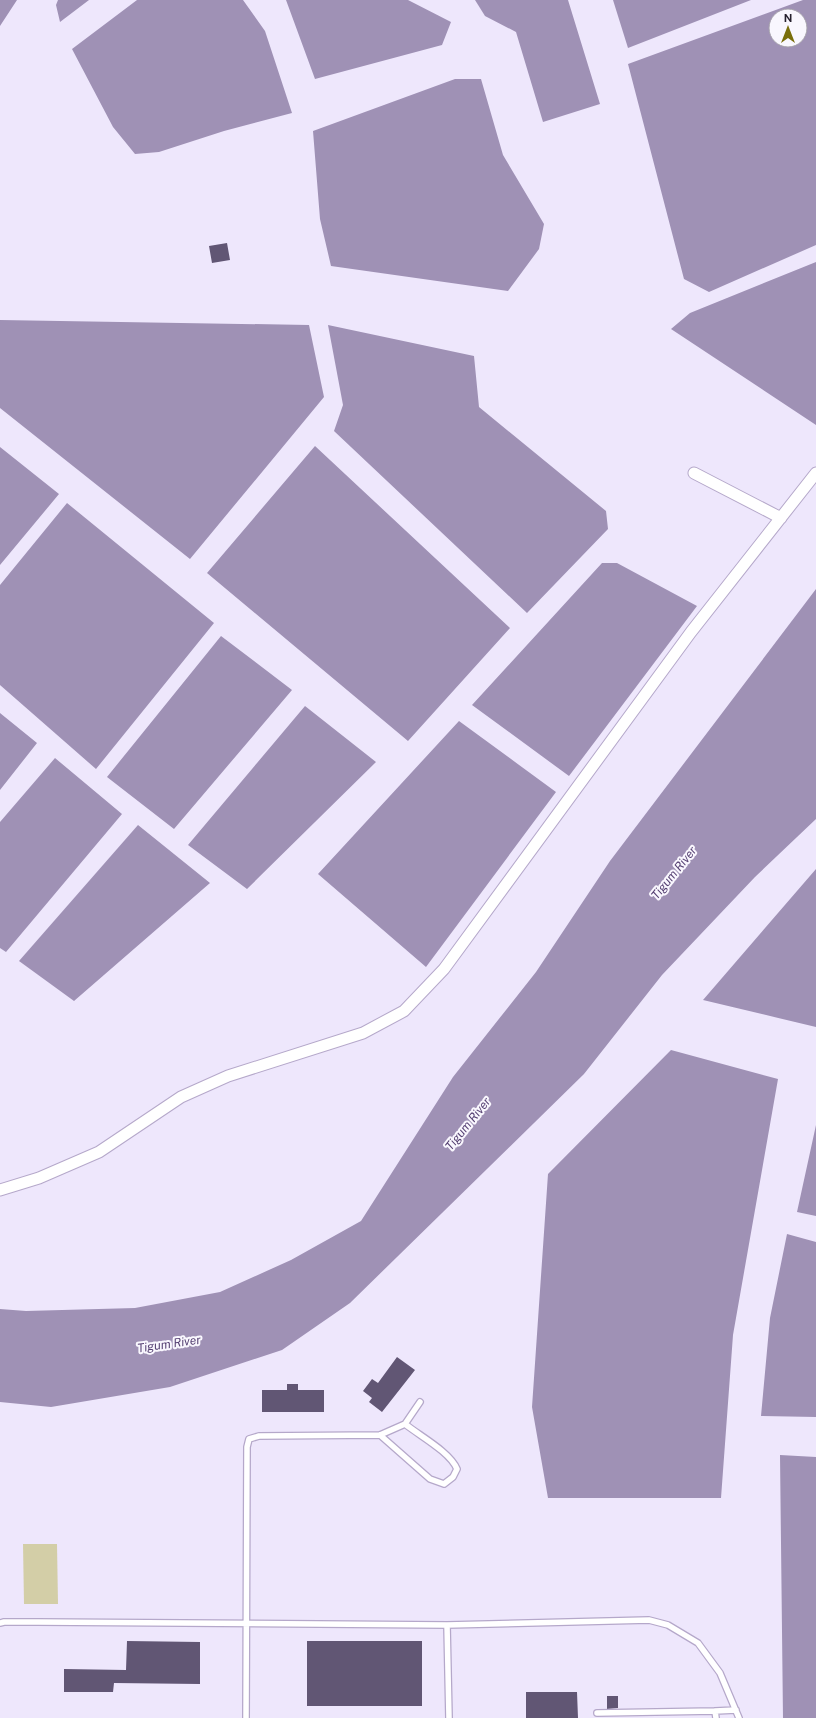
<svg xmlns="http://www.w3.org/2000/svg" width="816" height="1718" viewBox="0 0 816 1718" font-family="'Public Sans',sans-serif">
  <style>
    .green { fill: #d3cea7 }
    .water { fill: #9f91b5; fill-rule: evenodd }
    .building { fill: #615674 }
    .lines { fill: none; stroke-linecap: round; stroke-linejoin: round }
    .lane-casing { stroke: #b5a8ca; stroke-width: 8 }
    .street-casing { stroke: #b5a8ca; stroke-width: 13 }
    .lane { stroke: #fff; stroke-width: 5.5 }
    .street { stroke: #fff; stroke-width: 11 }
    .labels { text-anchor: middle; stroke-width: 4; stroke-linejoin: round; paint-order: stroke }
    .water-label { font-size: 12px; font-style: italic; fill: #564173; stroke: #f9f7fe }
  </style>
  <rect width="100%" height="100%" fill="#eee7fc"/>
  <path class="green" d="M23 1544H57L58 1604H24Z"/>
  <path class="water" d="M0 0H17L0 26Z
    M58 0H89L60 22 56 5Z
    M137 0H243L265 31 292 113 224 131 159 152 135 154 113 127 72 49Z
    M286 0H408L451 22 442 45 315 79Z
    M475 0H568L600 104 543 122 516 32 485 16Z
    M613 0H751L628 48Z
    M803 0H816V245L709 292 684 279 628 64ZM776 16H800V40H776Z
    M455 79H481L503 155 544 224 539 249 508 291 331 266 320 219 313 131Z
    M816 262V425L671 329 690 313Z
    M0 320 309 325 324 397 190 559 0 408Z
    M328 325 474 356 479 407 606 511 608 529 527 613 334 431 343 405Z
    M315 446 510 628 408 741 207 573Z
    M0 447 59 494 0 565Z
    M67 503 214 623 96 769 0 685V585Z
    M602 563H617L697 606 569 776 472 705Z
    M816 589V819L755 877 662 975 584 1074 350 1303 282 1350 170 1387 51 1407 0 1402V1309L26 1311 135 1308 220 1292 291 1260 361 1221 453 1077 536 972 610 861Z
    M221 636 292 690 174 829 107 777Z
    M305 706 376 762 247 889 188 845Z
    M0 713 37 743 0 790Z
    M459 721 556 792 426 967 318 874Z
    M55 758 122 814 6 952 0 948V822Z
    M138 825 210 883 74 1001 19 961Z
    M816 869V1027L703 1000Z
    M671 1050 778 1079 733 1335 721 1498H548L532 1407 548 1174Z
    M816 1125V1216L797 1212Z
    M787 1234 816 1242V1417L761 1416 770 1318Z
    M780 1455 816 1457V1718H783Z"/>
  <path class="building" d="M227 243 230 260 212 263 209 246Z
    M397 1357 415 1370 382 1412 369 1402 372 1398 363 1391 372 1379 378 1383Z
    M287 1384H298V1390H324V1412H262V1390H287Z
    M127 1641 200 1642V1684L114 1683 113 1692H64V1669L126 1670Z
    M307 1641H422V1706H307Z
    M526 1692H577L578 1718H526Z
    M607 1696H618V1708L607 1709Z"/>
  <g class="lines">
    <g class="lane-casing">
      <path id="lane" d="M380 1435 430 1479 444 1484 453 1477 457 1469C450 1452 420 1436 405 1424
        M0 1623 4 1622H38L447 1625 649 1620 668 1625 698 1643 720 1673 739 1718
        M447 1625 449 1718
        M715 1711 716 1718
        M597 1713 715 1711 736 1710
        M246 1718 247 1447 249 1439 259 1436 380 1435 405 1424 420 1402"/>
    </g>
    <g class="street-casing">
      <path id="street" d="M694 473 781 518
        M0 1190 39 1178 99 1152 181 1097 228 1076 363 1033 404 1011 444 969 691 632 816 473"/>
    </g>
    <use href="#lane" class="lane"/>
    <use href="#street" class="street"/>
  </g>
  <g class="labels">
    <g class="water-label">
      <text transform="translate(674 873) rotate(-51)" y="4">Tigum River</text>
      <text transform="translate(468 1124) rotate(-51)" y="4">Tigum River</text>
      <text transform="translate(169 1344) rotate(-8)" y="4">Tigum River</text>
    </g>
  </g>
  <g transform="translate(788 28)"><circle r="19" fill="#f9f7fe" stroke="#a5a1ab"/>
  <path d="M0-3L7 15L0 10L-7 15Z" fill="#796e0b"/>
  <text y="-6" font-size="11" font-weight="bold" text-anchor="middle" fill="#26212e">N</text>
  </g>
</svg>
